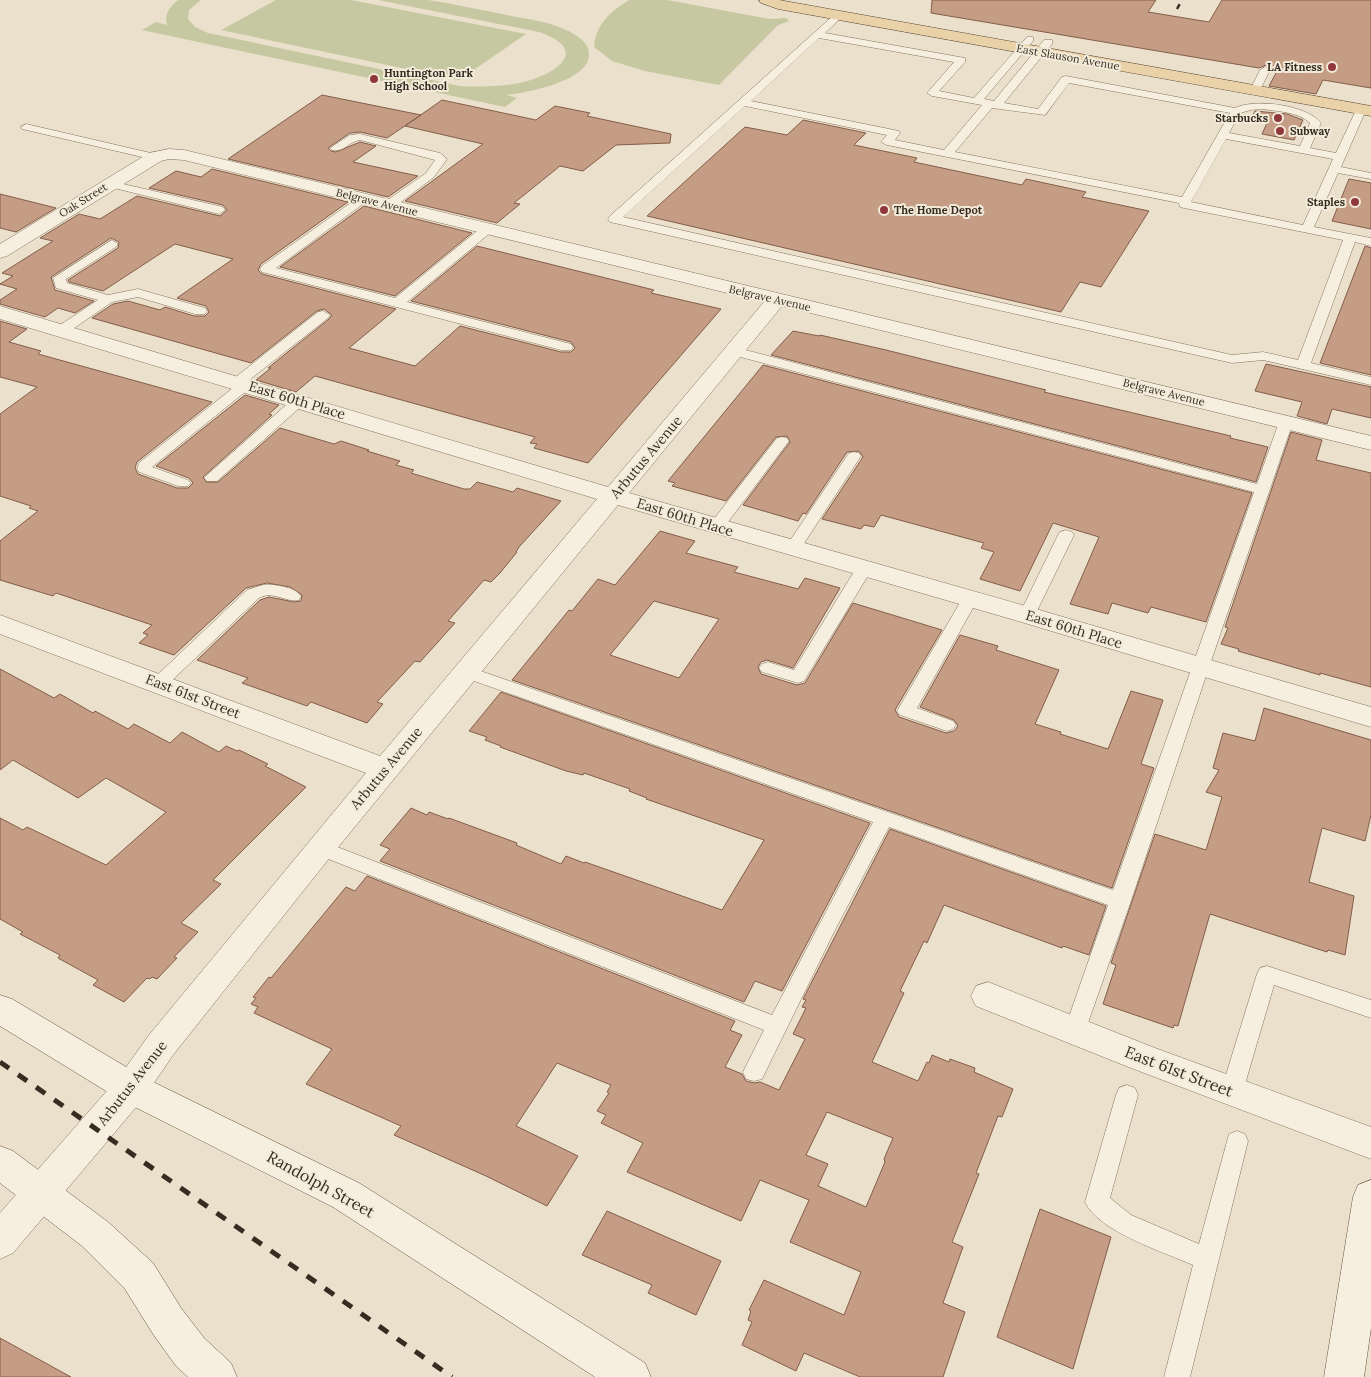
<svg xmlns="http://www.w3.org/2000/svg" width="1371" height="1377" viewBox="0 0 1371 1377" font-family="Lora,serif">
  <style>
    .green { fill: #c5c8a0 }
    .building { fill: #c59d85; stroke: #835d49; fill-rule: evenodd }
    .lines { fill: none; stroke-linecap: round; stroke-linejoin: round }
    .lane-casing { stroke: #867361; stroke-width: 1 }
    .street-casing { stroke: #867361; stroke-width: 1 }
    .secondary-casing { stroke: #685444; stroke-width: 1 }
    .primary-casing { stroke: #554234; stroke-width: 1 }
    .lane { fill: #f6eede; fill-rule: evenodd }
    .street { fill: #f6eede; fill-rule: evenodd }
    .secondary { fill: #f6eede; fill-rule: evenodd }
    .primary { fill: #e9d2a8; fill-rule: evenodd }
    .rail-far1 { stroke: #382c22; stroke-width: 2.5; stroke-dasharray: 5.5 5.5; stroke-linecap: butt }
    .rail { stroke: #382c22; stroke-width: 5; stroke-dasharray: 11 11; stroke-linecap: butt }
    .poi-dot { fill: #8f373b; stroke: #f3ebda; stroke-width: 2 }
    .labels { text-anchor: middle; stroke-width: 4; stroke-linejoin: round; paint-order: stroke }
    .far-street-label { font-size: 11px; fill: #382c22; stroke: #f3ebda }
    .far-poi-label { font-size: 11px; font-weight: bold; fill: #382c22; stroke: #f3ebda; text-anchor: end }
    .street-label { font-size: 14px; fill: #382c22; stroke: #f3ebda }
    .near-street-label { font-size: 16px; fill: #382c22; stroke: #f3ebda }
  </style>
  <rect width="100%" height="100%" fill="#ebe0cb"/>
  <path class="green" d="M178 0H201L189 10 188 19 195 27 208 33 460 86C478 87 496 87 514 84 548 79 597 52 539 32L378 0C395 0 412 0 428 0 454 4 481 10 507 15 526 19 548 21 566 30 575 34 585 40 588 49 598 80 525 93 506 95L517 98 505 107 142 30 156 22 167 25C164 13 170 7 178 0Z
    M276 0H351L526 34 459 80 221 30Z
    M629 0H667L770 19 786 18 789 21 778 25 719 85 645 71 612 61 594 47C596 24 610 12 629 0Z"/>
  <path class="building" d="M932 0H1156L1148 12 1209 22 1222 0H1371V88L1323 80 1316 94 1269 86 1277 71H1272L1266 65 1259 68 931 13Z
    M322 95 421 115 387 138 360 132 350 133 328 148 331 151 336 152 360 142 376 146 353 162 418 176 388 197 228 159Z
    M442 100 536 120 555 106 590 113 587 116 671 134 670 143 616 145 583 171 560 166 514 203 520 204 497 223 405 201 483 144 405 126Z
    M1255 111 1287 114 1303 120 1294 140 1262 134 1268 121 1251 118Z
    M803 120 866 133 854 145 917 158 914 162 1022 185 1026 179 1086 192 1082 197 1149 211 1101 287 1080 282 1061 312 647 216 745 127 787 135Z
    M212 169 348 202 261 264 258 270 262 274 396 309 349 348 415 366 460 326 561 352H571L575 348 571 342 411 301 477 246 654 290 651 293 721 309 588 463 534 448 537 444 530 443 535 437 315 376 296 392 256 380 271 368H268L329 319 332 315 324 309 317 311 251 363 92 318 113 304 128 301 160 310 165 307 194 316H205L209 312 206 306 177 298 233 259 175 244 103 291 69 282 68 280 118 248 119 242 111 238 51 277 55 290 94 301 75 313 58 308 45 317 0 304V300L17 289 0 284 13 276 2 273 53 241 40 238 79 214 100 219 137 196 220 216 227 210 223 205 149 188 176 171 201 177Z
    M1349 179 1371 183V229L1332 221Z
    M0 194 56 208 16 232 0 228Z
    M364 206 472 233 395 296 280 267Z
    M1365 246 1371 248V375L1320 363Z
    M0 321 27 329 9 342 41 351 38 354 212 402 137 462 135 468 138 474 177 488H188L193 483 189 478 156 466 245 395 279 405 269 414 272 415 203 477 206 482H218L280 428 334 444 341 441 369 450 367 451 400 461 396 465 414 470 411 473 464 489H470L477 482 513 492 517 488 561 501 519 547 516 552H517L500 573 491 582 484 580 448 621 455 623 420 662 415 661 377 702 383 704 367 723 311 702 307 706 242 683 248 678 197 660 260 600 269 597 294 602 301 601 302 595 290 587 267 583 246 588 174 655 139 643 148 635 143 633 152 625 56 593 53 596 0 580V541L38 511 29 508 31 506 0 496V414L37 387 0 377Z
    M793 331 819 336 820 335 886 350 1046 390 1044 392 1231 436 1230 438 1268 447 1256 482 771 355Z
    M1266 364 1371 387V418L1332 409 1327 424 1297 416 1302 402 1255 391Z
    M763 365 1252 493 1206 622 1151 607 1148 613 1112 603 1108 614 1070 604 1099 537 1053 523 1020 591 980 579 994 552 981 548 984 543 881 515 874 527 864 525 861 529 822 519 863 457 859 451 847 452 806 514 803 513 798 521 743 505 790 442 787 436 776 437 726 501 672 486 675 483 668 481Z
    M1291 432 1322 440 1316 460 1371 473V687L1320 673V675L1238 651 1239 649 1221 644 1228 628 1225 627Z
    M660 531 695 541 686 553 738 567 734 572 798 589 805 578 840 588 793 668 767 660 761 662 758 667 761 674 797 685 805 683 853 603 942 630 895 710 899 717 946 733 954 731 958 726 954 720 920 707 960 635 998 646 996 650 1059 670 1035 724 1061 732 1060 734 1108 749 1131 691 1163 700 1141 764 1154 768 1112 888 512 680 569 610 572 611 598 579 615 585ZM654 601 719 619 679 678 610 655Z
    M0 669 54 698 60 694 93 713 95 711 128 729 134 724 170 743 182 732 219 752 226 746 237 751 239 750 268 764 265 766 306 787 213 880 221 884 181 923 198 932 174 957 177 958 157 979 152 977 150 979 147 978 124 1002 93 985 98 980 58 958 60 955 20 934 23 932 0 919V818L23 830 27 827 106 865 166 812 106 778 78 798 13 760 0 770Z
    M501 692 870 823 782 991 755 981 744 1002 380 861 390 849 380 845 411 808 427 815 429 812 448 819 449 818 517 843 516 845 561 864 566 856 584 863 585 862 722 910 764 840 646 799 647 798 629 791 630 789 584 773 583 775 566 771 500 747 501 746 485 740 487 737 469 731Z
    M1264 708 1371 740V815L1365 841 1322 828 1309 882 1354 896 1345 955 1328 950 1327 952 1210 914 1178 1026 1174 1025 1173 1028 1103 1004 1116 965 1111 963 1155 834 1206 850 1222 797 1206 792 1219 770 1213 768 1223 733 1255 741Z
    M890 829 1106 906 1089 955 1063 946 1062 948 944 905 927 943 924 941 900 991 904 993 872 1062 918 1081 927 1062 929 1063 932 1055 949 1062 950 1059 975 1068 974 1072 1013 1089 1002 1117 998 1116 976 1173 979 1174 952 1242 963 1247 943 1303 965 1312 943 1377H860L804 1353 796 1371 742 1345 752 1322 748 1320 751 1311 749 1310 764 1280 844 1315 861 1272 790 1242 809 1200 760 1180 741 1221 627 1172 643 1143 601 1123 606 1115 597 1111 609 1093 607 1092 611 1085 557 1063 516 1126 578 1156 547 1206 486 1176 394 1135 401 1126 306 1084 332 1049 254 1013 258 1007 251 1004 256 998 253 997 269 977 271 978 346 887 355 891 367 876 735 1021 730 1030 742 1035 725 1067 742 1074 746 1081 754 1083 760 1082 779 1090 805 1039 793 1034 806 1008 802 1007 806 1000 803 999ZM827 1112 893 1138 884 1159 885 1162 866 1207 818 1186 828 1164 806 1155Z
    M1040 1209 1111 1237 1073 1369 997 1337Z
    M607 1211 721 1261 696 1315 648 1293 652 1285 582 1255Z
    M0 1338 71 1377H0Z"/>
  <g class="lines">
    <g class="lane-casing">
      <path id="lane" d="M838 13 843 16 825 33 965 58V62L939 91 974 98 1027 37H1033V41L984 99 994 101 1044 40H1052V44L1004 103 1038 109 1062 77 1066 76 1235 108C1255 98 1307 105 1321 123L1310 148 1336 153 1356 110 1361 107 1365 108 1366 110 1341 167 1371 173V179L1338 173 1314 227 1371 238V246L1355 242 1311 363 1371 377V385L1263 360 1232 363 610 222 608 219 610 216 835 14ZM819 38 954 62 927 93 932 96 982 105 944 150 895 140 900 133 899 131 751 101ZM1069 83 1230 113 1182 197 955 152 992 108 1045 115ZM745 106 887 135 881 142 887 145 1179 203 1180 207 1184 208 1343 240 1298 360 1263 352 1232 355 623 217ZM1261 109C1277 111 1299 112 1310 123L1300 146 1229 133 1240 113 1251 110ZM1226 139 1333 159 1303 225 1191 202Z
        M1265 67 1270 70 1259 92H1251L1250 90 1260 70Z
        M26 124 155 154 161 157 155 160 22 129 21 127Z
        M360 134 440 153 447 159 434 177 393 208H385L383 205 385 202 426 173 435 160 360 140C350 141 343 153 332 150L330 148 350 135Z
        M110 181 223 207 225 210 219 214 106 186 104 184 106 182Z
        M363 195 367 197 369 199 367 201 276 268 395 298 482 227H490L492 230 490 233 407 302 571 344 573 347 571 350H561L262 272 260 269 262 266 359 197Z
        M112 240 118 244 116 247 66 279 67 283 108 295 138 289 205 308 207 311 205 314H195L138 297 112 302 67 333H57L55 330 57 327 98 300 56 288 53 278Z
        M323 311 330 315 328 318 248 381 252 385 250 388 152 467 188 480 191 483 188 486H178L139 472 137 469 139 463 234 387 230 383 232 380 318 312Z
        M734 347 1257 484 1279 422 1281 419H1291L1293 422 1209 667 1131 901 1083 1037 1075 1040 1067 1037 1064 1031 1108 905 889 827 834 932 762 1079 754 1081 746 1079 743 1072 764 1030 313 853 310 848 313 843 320 841 327 843 772 1015 873 822 460 676 457 672 460 668 466 666 1113 890 1254 492 729 354 727 351 729 348Z
        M299 397 304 398 306 401 304 404 217 481H207L204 478 207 475 294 398Z
        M782 437 787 438 789 441 722 530H710L708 527 710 524 777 438Z
        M854 452 859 453 861 456 801 548 799 551H787L785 548 849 453Z
        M1066 530 1072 532 1074 535 1035 615 1033 619 1027 620 1021 619 1019 615 1058 535 1060 532Z
        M864 564 870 565 872 569 804 681 798 683 762 672 759 668 762 664 768 662 794 670 858 565Z
        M263 585C274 584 295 587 301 596L299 600C285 603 273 590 259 598L165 687 159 689 153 687 150 683 153 679 247 590Z
        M970 594 976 595 978 599 917 708 953 721 956 725 953 729 947 731 900 715 897 711 962 599 964 595Z
        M1267 966 1371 1000V1018L1274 985 1243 1091 1240 1098 1232 1101 1224 1098 1221 1091 1257 974 1260 968Z
        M1127 1085 1135 1088 1138 1095 1110 1198 1131 1215 1199 1244 1229 1134 1237 1131 1245 1134 1248 1141 1190 1377H1164L1193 1265C1164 1252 1099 1232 1085 1202L1116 1095 1119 1088Z"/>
    </g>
    <g class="street-casing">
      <path id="street" d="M169 149 184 150 1371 436V450L782 306 629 493 1036 609 1371 707V727L1018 621 618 505 331 856 173 1055 143 1099 13 1253 0 1259V1213L119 1077 149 1035 366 773 0 634V615L380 756 597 499 0 319V306L608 487 764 302 184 160 169 159 161 161 7 256 0 258V244L149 153Z
        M988 982 1155 1048 1371 1127V1159L1131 1068 976 1006 971 996 976 986Z"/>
    </g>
    <g class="secondary-casing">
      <path id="secondary" d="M0 995 12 999 143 1077 359 1183 645 1363 651 1377H595L333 1207 119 1099 0 1026Z
        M0 1146 13 1151 108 1222 153 1263 181 1308 204 1338 231 1363 237 1377H188L176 1366 153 1334 125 1289 82 1246 0 1183Z
        M1371 1180V1328L1364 1377H1324L1353 1197 1358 1185Z"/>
    </g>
    <g class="primary-casing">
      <path id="primary" d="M759 0H779L1371 106V116L778 9 761 3Z"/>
    </g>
    <use href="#lane" class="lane"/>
    <use href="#street" class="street"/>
    <use href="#secondary" class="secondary"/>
    <use href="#primary" class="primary"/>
    <path class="rail-far1" d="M1177 9 1182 0"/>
    <path class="rail" d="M0 1062 452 1377"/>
  </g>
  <g class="poi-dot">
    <circle cx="1332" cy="67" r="5"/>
    <circle cx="374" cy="79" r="5"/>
    <circle cx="1278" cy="118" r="5"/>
    <circle cx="1280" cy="131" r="5"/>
    <circle cx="1355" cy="202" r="5"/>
    <circle cx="884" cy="210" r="5"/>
  </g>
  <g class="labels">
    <g class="far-street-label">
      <text transform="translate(1068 57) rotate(10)" y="4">East Slauson Avenue</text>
      <text transform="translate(83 200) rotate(-32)" y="4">Oak Street</text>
      <text transform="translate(377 202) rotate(14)" y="4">Belgrave Avenue</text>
      <text transform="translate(770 298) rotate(13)" y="4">Belgrave Avenue</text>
      <text transform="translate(1164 392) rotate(14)" y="4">Belgrave Avenue</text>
    </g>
    <g class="far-poi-label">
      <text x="1322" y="71">LA Fitness</text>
      <text x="384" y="77" text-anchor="start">Huntington Park<tspan x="384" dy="13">High School</tspan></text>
      <text x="1268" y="122">Starbucks</text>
      <text x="1290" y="135" text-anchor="start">Subway</text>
      <text x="1345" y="206">Staples</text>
      <text x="894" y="214" text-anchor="start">The Home Depot</text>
    </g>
    <g class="street-label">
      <text transform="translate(297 400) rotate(17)" y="5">East 60th Place</text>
      <text transform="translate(646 457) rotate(-50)" y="5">Arbutus Avenue</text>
      <text transform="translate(685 517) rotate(17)" y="5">East 60th Place</text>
      <text transform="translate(1074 629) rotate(17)" y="5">East 60th Place</text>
      <text transform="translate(193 696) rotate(21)" y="5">East 61st Street</text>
      <text transform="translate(386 768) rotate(-50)" y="5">Arbutus Avenue</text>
      <text transform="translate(132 1083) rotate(-52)" y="5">Arbutus Avenue</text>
    </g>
    <g class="near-street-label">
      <text transform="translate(1179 1071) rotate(21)" y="6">East 61st Street</text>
      <text transform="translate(321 1184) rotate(29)" y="6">Randolph Street</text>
    </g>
  </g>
</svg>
